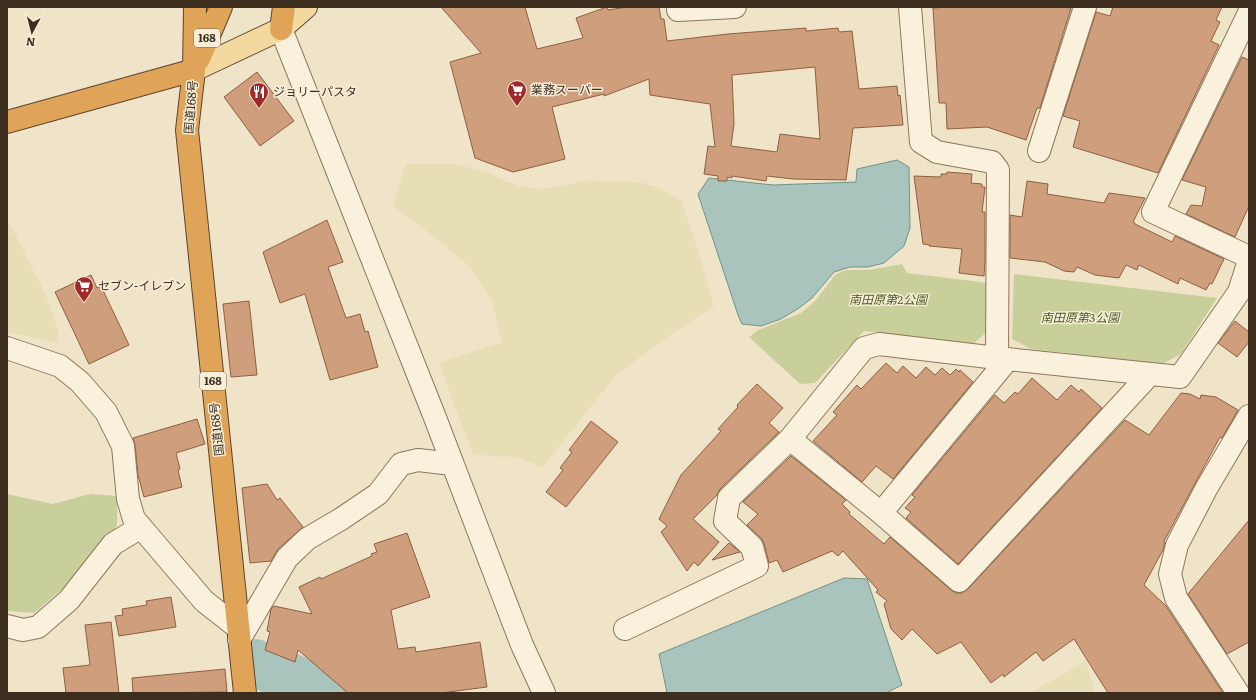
<svg xmlns="http://www.w3.org/2000/svg" width="1256" height="700" viewBox="0 0 1256 700" font-family="Literata,'Noto Sans JP',serif">
  <style>
    .farmland { fill: #e6deb5 }
    .green { fill: #c9cf9b }
    .water { fill: #a9c4bc; stroke: #6f938a }
    .lines { fill: none; stroke-linecap: round; stroke-linejoin: round }
    .river { stroke: #a9c4bc; stroke-width: 48 }
    .building { fill: #cf9f7d; stroke: #8d5f41; fill-rule: evenodd }
    .minor-casing { stroke: #8d765c; stroke-width: 24 }
    .major-casing { stroke: #5b4430; stroke-width: 24 }
    .highway-casing { stroke: #5b4430; stroke-width: 24 }
    .minor { stroke: #faf1dc; stroke-width: 22 }
    .major { stroke: #f3d9a0; stroke-width: 22 }
    .highway { stroke: #e0a458; stroke-width: 22 }
    .labels { text-anchor: middle; stroke-width: 3; stroke-linejoin: round; paint-order: stroke }
    .shield { fill: #f7eed8; stroke: #756857; stroke-width: 1 }
    .shield-label { font-size: 11px; font-weight: bold; fill: #3d2e20 }
    .poi-label { font-size: 12px; fill: #3d2e20; stroke: #f7eed8; text-anchor: start }
    .street-label { font-size: 12px; fill: #3d2e20; stroke: #f7eed8 }
    .park-label { font-size: 12px; font-style: italic; fill: #4d5a26; stroke: #f7eed8 }
  </style>
  <rect width="100%" height="100%" fill="#f0e4c8"/>
  <path class="farmland" d="M406 164H457L487 173 518 186 544 189 590 180 644 183 663 190 681 201 697 247 714 306 659 343 615 376 543 467 515 457 473 455 439 363 502 342 492 301 469 266 432 235 393 206Z
    M7 218 45 293 58 329V343L7 332Z
    M1086 661 1095 693H1030Z"/>
  <path class="green" d="M902 264 907 273 988 283 989 330 973 344 864 331 815 383 800 384 749 337 758 330 801 313 816 300 835 275 846 270H869Z
    M1014 274 1217 298 1181 354 1162 364 1031 349 1012 339Z
    M7 494 53 504 90 494 117 496V526L93 560 66 586 34 613 7 611Z"/>
  <path class="water" d="M897 160 909 167 910 228 904 246 884 263 868 267H850L834 272 812 298 799 308 781 319 761 326 742 324 738 315 698 194 709 178 773 185 856 182 857 169Z
    M844 578 867 579 902 685 886 693H667L659 654Z"/>
  <g class="lines">
    <path class="river" d="M255 663 290 677 324 693"/>
  </g>
  <path class="building" d="M441 7H525L537 49 583 38 576 18 607 7 608 10 627 7H659L661 19H664L667 41 728 34 806 28V31L838 28 839 32 852 31 859 89 897 86 898 96 900 95 903 125 853 128 846 180 793 179 767 176 766 181 732 176V178L727 177V181H718V176L704 174 708 146 715 147 710 104 650 95 649 79 604 96V94L552 107 565 159 513 172 475 158 450 62 481 53ZM815 67 820 139 780 134 777 152 731 146 734 124 732 75Z
    M949 7H1062L1071 8 1040 108H1037L1026 140 987 127 947 129 946 103H939L933 8Z
    M1113 7H1186L1189 8V7H1222L1216 20 1220 22 1211 41 1219 45 1158 173 1073 147 1080 121 1063 116 1096 12 1110 16Z
    M1242 57 1249 60V206L1235 237 1186 214 1191 205 1202 206 1206 187 1182 180Z
    M257 72 294 121 260 146 224 97Z
    M947 172 972 174 971 183 982 184V187H985L982 212H985V262L984 276 959 273 962 249 929 246 930 245 923 244 914 176 941 177V174H947Z
    M1027 181 1048 184 1047 194 1104 203 1109 193 1145 198 1133 222 1135 223V224L1172 242 1175 236 1224 259 1212 284 1210 283 1206 290 1180 278 1178 284 1139 265 1137 270 1126 265 1119 278 1095 275 1077 267 1074 272 1064 271 1045 262 1010 258V215L1022 217Z
    M327 220 343 262 328 267 346 318 360 314 365 332 368 331 378 367 330 380 305 294 280 303 263 252Z
    M91 275 97 288 101 286 129 345 89 364 55 292Z
    M249 301 257 375 231 377 223 304Z
    M1235 321 1249 332V342L1237 357 1218 343Z
    M886 363 897 373 903 366 916 378 926 367 935 375 942 368 950 375 956 369 959 372 960 370 973 382 893 479 876 466 862 482 813 441 837 415 833 412 857 385 861 389Z
    M1032 378 1057 400 1071 385 1079 392 1081 389 1102 408 958 564 906 518 911 512 905 508 915 497 912 495 995 395 1004 403 1015 392 1018 394Z
    M757 384 783 408 769 423 779 432 720 489 717 495 693 519 719 542 698 566 694 562 687 571 661 532 667 526 659 519 681 475 721 431 718 429 738 407 737 405Z
    M1181 393 1190 394 1200 399 1201 395 1216 397 1238 410 1222 438 1220 437 1164 541 1165 542 1163 550 1144 585 1166 606 1223 693H1108L1074 639 1043 661 1036 652 1004 677 1003 674 991 683 961 642 937 654 912 629 902 640 891 629 884 604 887 601 876 592 878 590 843 551 838 556 832 551 783 572 777 560 769 563 764 543 761 538 747 525 758 514 743 502 791 456 846 500 842 504 850 512 849 514 884 544 890 537 951 590 956 593H962L968 589 1125 420 1149 435Z
    M197 419 205 444 176 453 180 469 178 470 182 487 144 497 138 475 135 445 133 438Z
    M591 421 618 442 566 507 546 492 563 470 560 468 572 452 569 450Z
    M267 484 277 500 280 498 303 527 278 549 271 561 250 563 242 488Z
    M1249 520V642L1227 654 1188 594Z
    M407 533 430 597 391 610 398 649 415 647 416 652 480 642 487 687 441 693H348L298 650 295 662 265 650 270 632 267 631 271 609 274 606 312 614 299 587 320 577 321 579 372 556 371 554 377 552 374 544Z
    M729 543 740 552 712 560Z
    M171 597 176 627 119 636 115 616 123 615 122 609 147 605 146 601Z
    M111 622 119 693H66L63 668 90 665 85 625Z
    M225 669 227 692 133 693 132 678Z"/>
  <g class="lines">
    <g class="minor-casing">
      <path id="minor" d="M678 7V10L735 7
        M910 7 921 142 937 152 992 162 998 170 997 358
        M1249 13 1153 212 1249 257
        M281 29 434 415 522 645 544 693
        M1039 151 1085 7
        M7 348 60 366 80 382 106 412 123 446 128 499 134 519 204 601 237 627
        M790 439 881 513 959 581 1150 374
        M881 513 1008 359
        M7 626 23 630 38 627 69 600 113 544 141 527
        M625 629 757 566 752 547 725 521 729 498 790 439 864 348 879 344 997 358 1180 377 1239 292 1249 261
        M239 640 287 558 307 539 341 519 378 494 401 464 418 460 452 464
        M1238 693 1176 598 1170 574 1177 545 1206 489 1249 416"/>
    </g>
    <g class="major-casing">
      <path id="major" d="M194 70 281 29 306 7"/>
    </g>
    <g class="highway-casing">
      <path id="highway" d="M195 7 194 70 187 130 245 693
        M281 29 284 7
        M199 59 221 7
        M7 122 194 70"/>
    </g>
    <use href="#minor" class="minor"/>
    <use href="#major" class="major"/>
    <use href="#highway" class="highway"/>
  </g>
  <defs>
    <g id="supermarket-pin" transform="scale(1)"><path d="M0 17L-7.5 6A9.5 9.5 0 1 1 7.5 6Z" fill="#9e2a2b" stroke="#f7eed8"/><path d="M-6-5.5h2.5l.6 2H6L4.5 2H-2.5L-4.4-4H-6ZM-1.5 3.2a1.3 1.3 0 1 0 .1 0ZM3 3.2a1.3 1.3 0 1 0 .1 0Z" fill="#fff"/></g>
    <g id="restaurant-pin" transform="scale(1)"><path d="M0 17L-7.5 6A9.5 9.5 0 1 1 7.5 6Z" fill="#9e2a2b" stroke="#f7eed8"/><path d="M-5-6h1v4h1v-4h1v4h1v-4h1v5L-1.5 .5V6h-2V.5L-5-1ZM5-6V6H3V1.5H1.5Q1.5-4 5-6Z" fill="#fff"/></g>
  </defs>
  <g fill-rule="evenodd">
    <use href="#supermarket-pin" x="517" y="90"/>
    <use href="#restaurant-pin" x="259" y="92"/>
    <use href="#supermarket-pin" x="84" y="286"/>
  </g>
  <g class="labels">
    <g class="shield">
      <rect x="194" y="29" width="26" height="18" rx="3"/>
      <rect x="200" y="372" width="26" height="18" rx="3"/>
    </g>
    <g class="shield-label">
      <text x="207" y="42">168</text>
      <text x="213" y="385">168</text>
    </g>
    <g class="poi-label">
      <text x="531" y="94">業務スーパー</text>
      <text x="273" y="96">ジョリーパスタ</text>
      <text x="98" y="290">セブン-イレブン</text>
    </g>
    <g class="street-label">
      <text transform="translate(191 107) rotate(-85)" y="4">国道168号</text>
      <text transform="translate(217 429) rotate(-96)" y="4">国道168号</text>
    </g>
    <g class="park-label">
      <text x="888" y="304">南田原第2公園</text>
      <text x="1080" y="322">南田原第3公園</text>
    </g>
  </g>
  <rect width="1256" height="700" fill="none" stroke="#3d2e20" stroke-width="16"/>
  <g transform="translate(32 32) rotate(187)" stroke="#f7eed8" stroke-width="3" paint-order="stroke">
  <path d="M0-3L7 15L0 10L-7 15Z" fill="#3d2e20"/>
  <text y="-6" font-size="11" font-weight="bold" text-anchor="middle" fill="#3d2e20">N</text>
  </g>
</svg>
